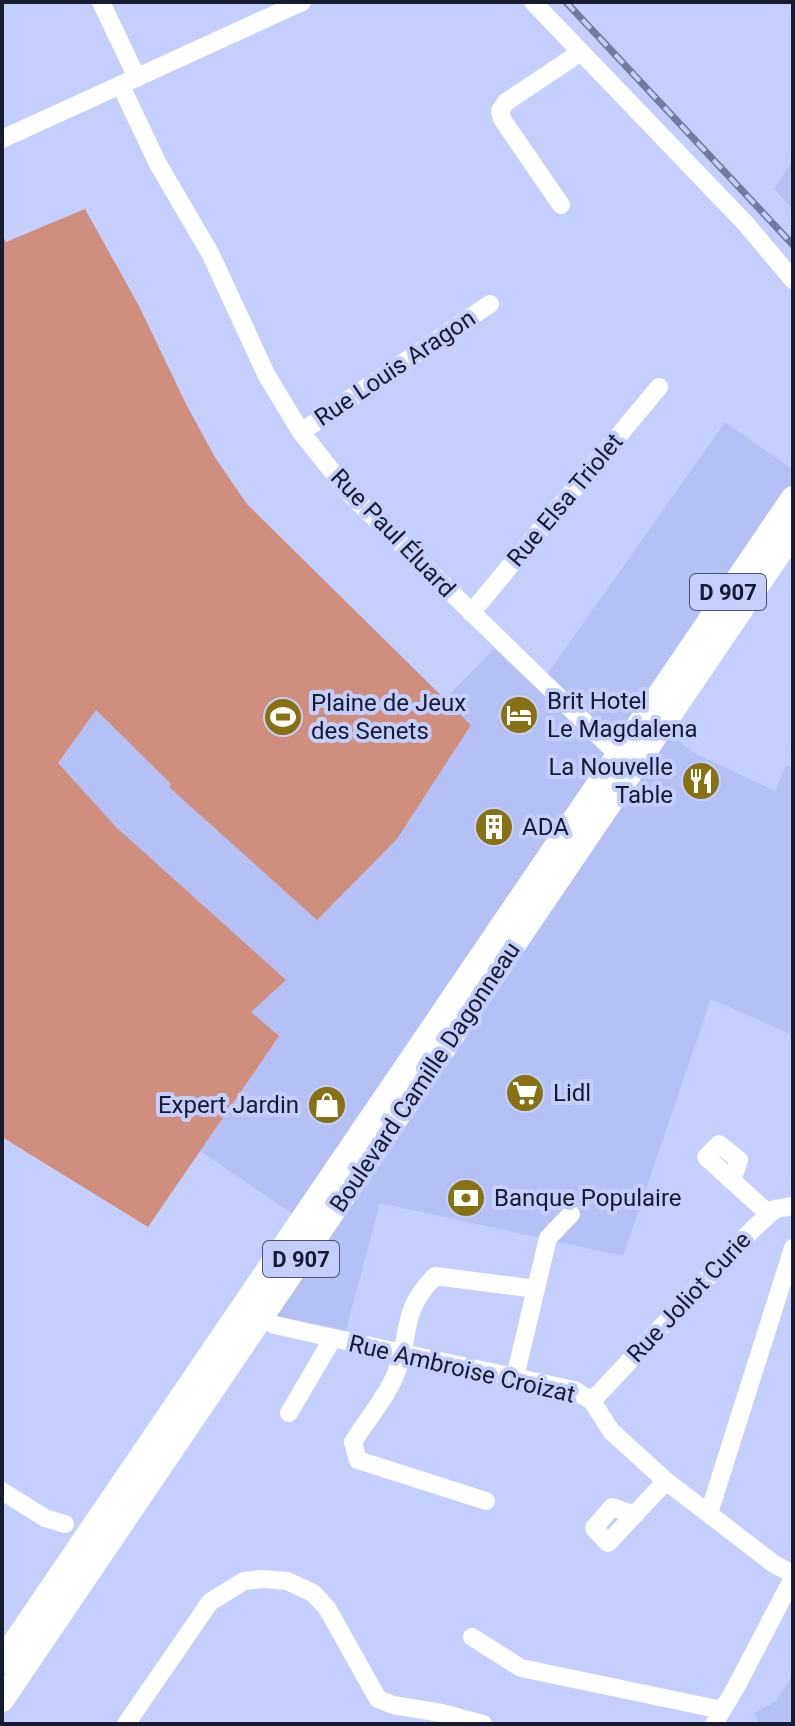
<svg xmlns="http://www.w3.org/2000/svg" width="795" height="1726" viewBox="0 0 795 1726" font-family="Roboto,sans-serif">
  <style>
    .built { fill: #b5c1f4 }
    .green { fill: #d08e7f }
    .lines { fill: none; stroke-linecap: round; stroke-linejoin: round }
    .minor { stroke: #fff; stroke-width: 18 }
    .major { stroke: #fff; stroke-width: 24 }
    .rail-casing { stroke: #727a9d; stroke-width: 7 }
    .rail { stroke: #c4cffe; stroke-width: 4; stroke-dasharray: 12; stroke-linecap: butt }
    .labels { text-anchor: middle; stroke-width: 8; stroke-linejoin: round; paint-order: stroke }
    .shield { fill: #c4cffe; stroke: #4b516e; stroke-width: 2 }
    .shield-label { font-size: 22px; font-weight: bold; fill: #171b30 }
    .street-label { font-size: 24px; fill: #171b30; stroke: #c4cffe }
    .poi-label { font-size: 24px; fill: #171b30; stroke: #c4cffe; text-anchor: start }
  </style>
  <rect width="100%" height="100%" fill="#c4cffe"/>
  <path class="built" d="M793 161V210L774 189Z
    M725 422 793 470V485L639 712 696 754 775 791 786 765 793 769V1035L711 999 623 1256 380 1203 346 1330 274 1316 325 1236 200 1151 279 1036 251 1013 117 828 57 764 95 709 171 784 169 787 397 839 471 725 445 699 494 649 536 687 548 673Z
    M793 1675V1724H759L754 1713 776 1701Z"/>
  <path class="green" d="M85 209 139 306 187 406 216 459 247 504 471 725 397 839 317 920 169 787 171 784 96 710 58 763 117 828 286 980 251 1012 279 1036 148 1227 2 1137V235L6 242Z"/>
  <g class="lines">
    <path class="minor" d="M101 2 137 78
      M533 2 746 224 793 280
      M121 86 158 164 210 253 267 376 301 432 350 494 607 744 627 759
      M2 139 302 2
      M561 205 502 119 500 111 506 102 581 52
      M301 432 490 304
      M471 613 659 387
      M732 1181 739 1160 719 1144 706 1157 769 1214
      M260 1317 275 1325 333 1338 574 1390 592 1401 611 1431 666 1481 774 1564 793 1574
      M515 1377 548 1238 571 1214
      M592 1401 753 1229 775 1209 793 1206
      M289 1413 333 1338
      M2 1491 45 1518 65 1524
      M486 1501 358 1460 353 1442C366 1421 388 1395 396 1373 412 1332 399 1313 435 1276L536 1289
      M709 1513 793 1248
      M635 1515 612 1507 594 1528 608 1543 666 1481
      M472 1637 521 1668 722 1710
      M126 1724 210 1602 244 1581 262 1579 287 1581 313 1593 327 1608 378 1699 393 1705 442 1713 483 1724
      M714 1724 736 1687 793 1578"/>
    <path class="major" d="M2 1661 793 498
      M2 1700 793 533"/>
    <g class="rail-casing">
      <path id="rail" d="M566 2 793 245"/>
    </g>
    <use href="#rail" class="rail"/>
  </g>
  <defs>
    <g id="hotel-disc" transform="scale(2)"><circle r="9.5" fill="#887113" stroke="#c4cffe"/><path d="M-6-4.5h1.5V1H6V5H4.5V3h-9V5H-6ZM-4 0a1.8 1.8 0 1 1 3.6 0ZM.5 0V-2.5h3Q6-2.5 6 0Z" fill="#fff"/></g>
    <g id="stadium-disc" transform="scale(2)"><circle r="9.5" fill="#887113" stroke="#c4cffe"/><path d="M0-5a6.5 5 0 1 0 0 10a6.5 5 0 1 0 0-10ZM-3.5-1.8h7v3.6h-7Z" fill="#fff"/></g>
    <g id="restaurant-disc" transform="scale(2)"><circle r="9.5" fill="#887113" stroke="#c4cffe"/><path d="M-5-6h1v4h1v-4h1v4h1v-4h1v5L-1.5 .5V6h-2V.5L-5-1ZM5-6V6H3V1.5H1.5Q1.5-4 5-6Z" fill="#fff"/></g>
    <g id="building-disc" transform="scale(2)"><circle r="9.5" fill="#887113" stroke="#c4cffe"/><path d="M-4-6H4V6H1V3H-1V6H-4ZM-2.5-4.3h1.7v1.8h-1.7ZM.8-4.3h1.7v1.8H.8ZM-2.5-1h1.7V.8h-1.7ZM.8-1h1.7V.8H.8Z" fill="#fff"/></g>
    <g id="supermarket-disc" transform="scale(2)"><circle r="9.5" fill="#887113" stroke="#c4cffe"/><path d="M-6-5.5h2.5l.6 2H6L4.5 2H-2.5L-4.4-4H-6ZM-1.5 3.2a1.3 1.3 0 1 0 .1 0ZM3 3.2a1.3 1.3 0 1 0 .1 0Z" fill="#fff"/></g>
    <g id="shop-disc" transform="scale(2)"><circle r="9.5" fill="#887113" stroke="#c4cffe"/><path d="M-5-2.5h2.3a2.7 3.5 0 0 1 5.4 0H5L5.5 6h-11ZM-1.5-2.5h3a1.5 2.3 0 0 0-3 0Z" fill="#fff"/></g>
    <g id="bank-disc" transform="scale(2)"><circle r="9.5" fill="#887113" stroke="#c4cffe"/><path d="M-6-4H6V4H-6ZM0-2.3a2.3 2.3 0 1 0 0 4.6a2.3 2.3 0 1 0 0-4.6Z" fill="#fff"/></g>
  </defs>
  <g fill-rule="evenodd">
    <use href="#hotel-disc" x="519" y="715"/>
    <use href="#stadium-disc" x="283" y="717"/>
    <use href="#restaurant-disc" x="701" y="781"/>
    <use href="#building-disc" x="494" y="827"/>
    <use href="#supermarket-disc" x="525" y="1093"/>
    <use href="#shop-disc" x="327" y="1105"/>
    <use href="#bank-disc" x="466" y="1198"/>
  </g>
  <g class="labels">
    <g class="shield">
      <rect x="690" y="574" width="76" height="36" rx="6"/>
      <rect x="263" y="1241" width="76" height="36" rx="6"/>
    </g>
    <g class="shield-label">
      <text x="728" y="600">D 907</text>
      <text x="301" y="1267">D 907</text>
    </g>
    <g class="street-label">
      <text transform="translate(395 368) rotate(-34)" y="8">Rue Louis Aragon</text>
      <text transform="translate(565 500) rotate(-50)" y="8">Rue Elsa Triolet</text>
      <text transform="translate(393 533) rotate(46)" y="8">Rue Paul Éluard</text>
      <text transform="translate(425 1077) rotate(-56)" y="8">Boulevard Camille Dagonneau</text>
      <text transform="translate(689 1297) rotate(-47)" y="8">Rue Joliot Curie</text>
      <text transform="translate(462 1369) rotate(13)" y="8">Rue Ambroise Croizat</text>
    </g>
    <g class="poi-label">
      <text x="547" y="709">Brit Hotel<tspan x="547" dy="28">Le Magdalena</tspan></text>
      <text x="311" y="711">Plaine de Jeux<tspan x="311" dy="28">des Senets</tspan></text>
      <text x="673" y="775" text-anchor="end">La Nouvelle<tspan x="673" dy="28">Table</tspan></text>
      <text x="522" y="835">ADA</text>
      <text x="553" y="1101">Lidl</text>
      <text x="299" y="1113" text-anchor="end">Expert Jardin</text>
      <text x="494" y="1206">Banque Populaire</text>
    </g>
  </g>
  <rect width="795" height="1726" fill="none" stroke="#171b30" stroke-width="8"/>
</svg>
